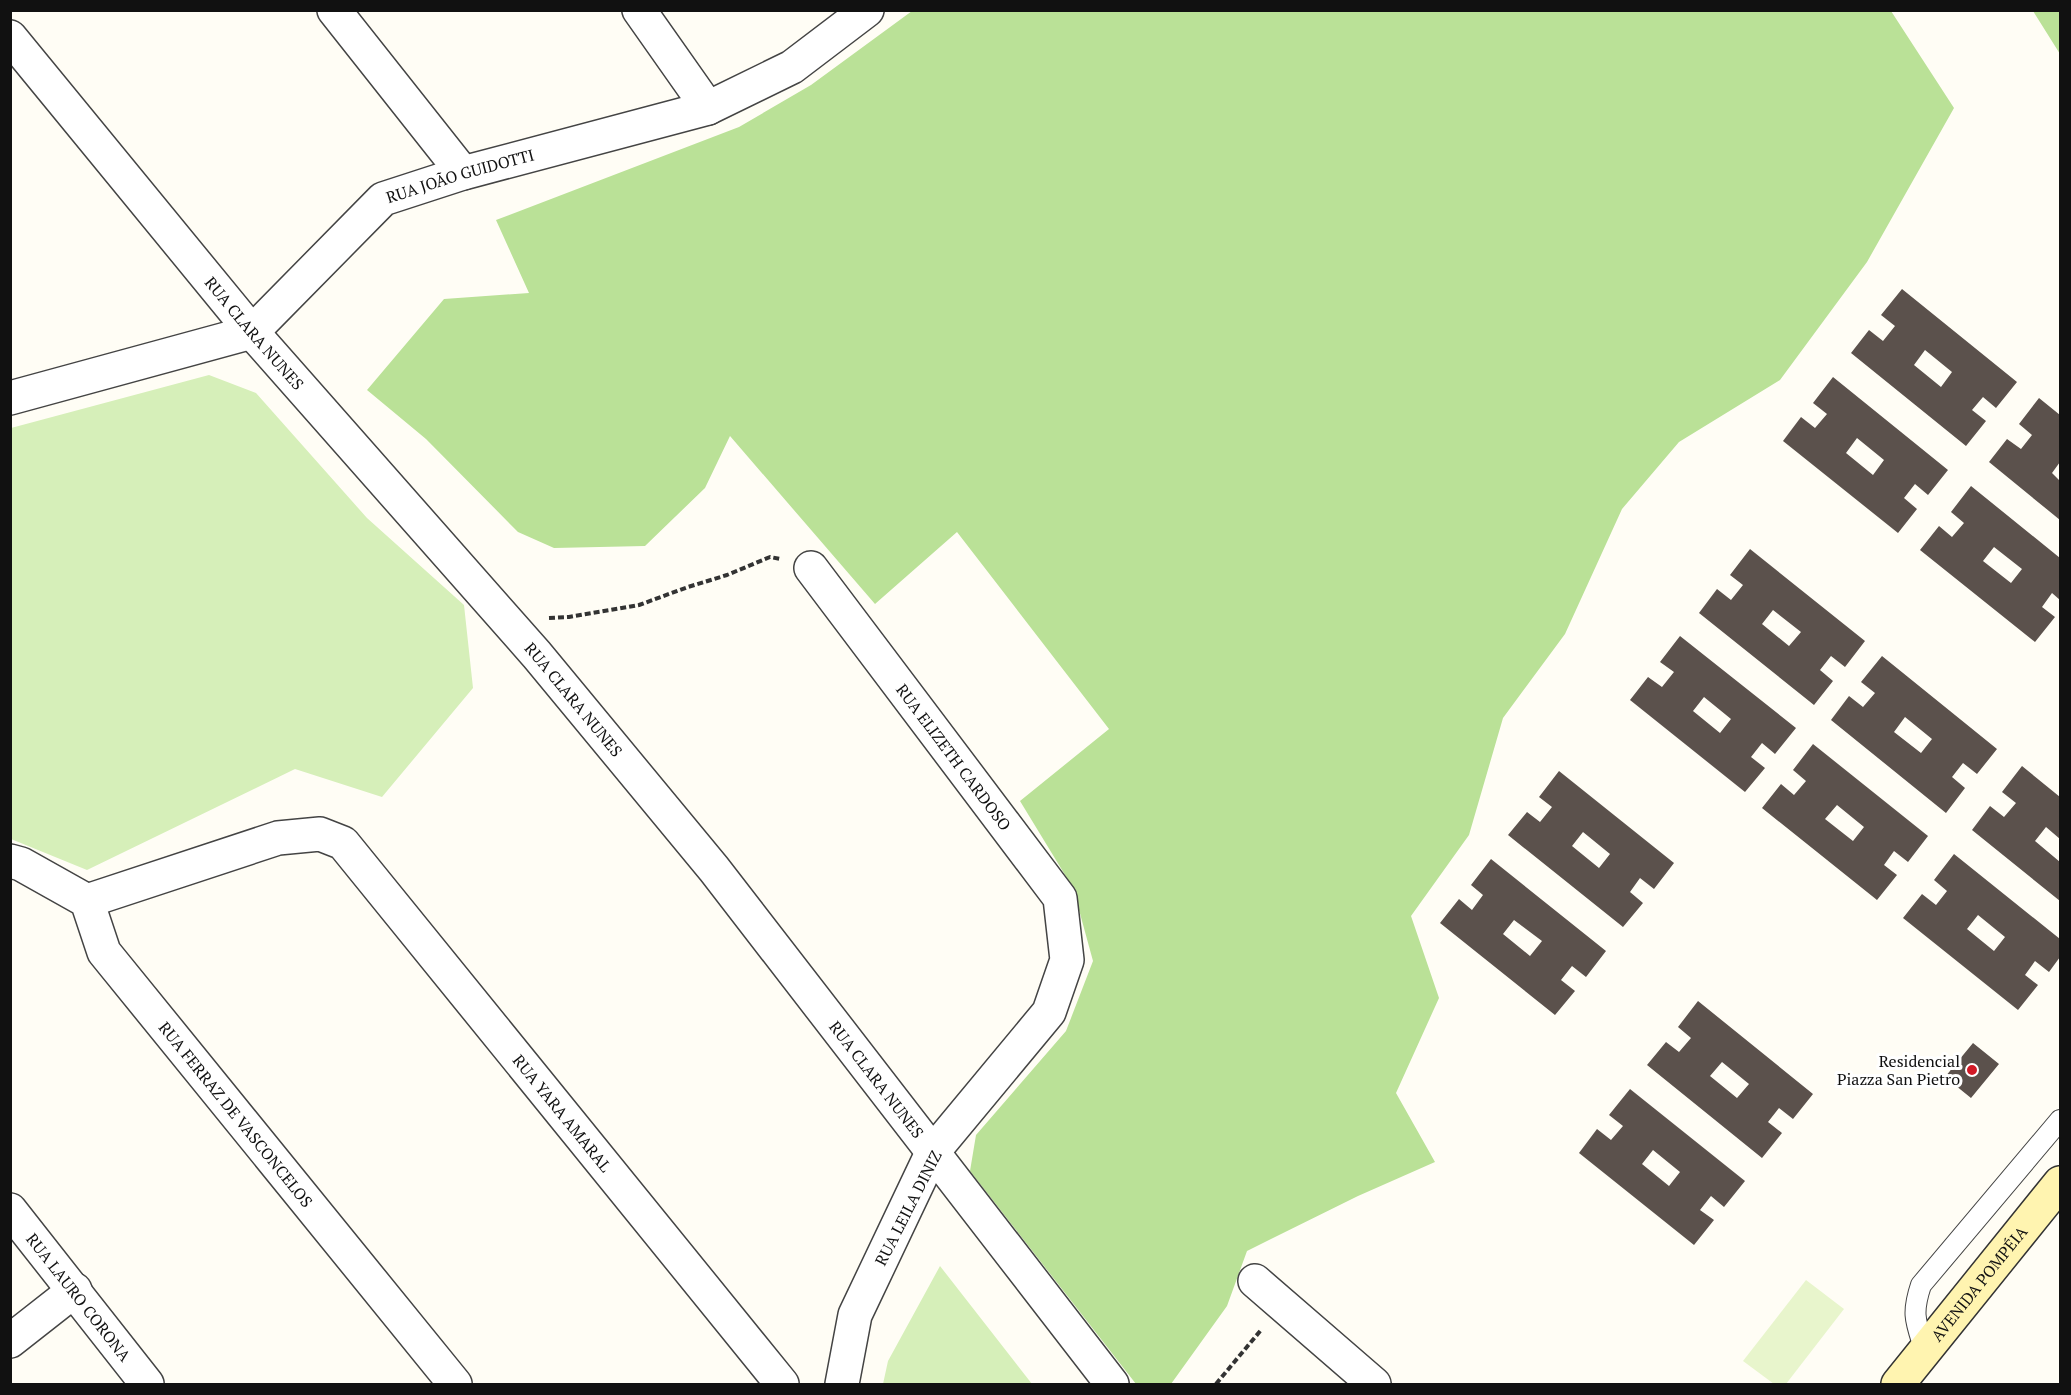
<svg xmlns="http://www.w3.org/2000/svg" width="2071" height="1395" viewBox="0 0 2071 1395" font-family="'PT Serif',serif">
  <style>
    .green { fill: #d6efb9 }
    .forest { fill: #bae197 }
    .pitch { fill: #e8f5cc }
    .building { fill: #5b514c; fill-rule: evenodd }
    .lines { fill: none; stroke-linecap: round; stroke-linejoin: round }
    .service-casing { stroke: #444; stroke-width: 22 }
    .minor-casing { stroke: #444; stroke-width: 36 }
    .tertiary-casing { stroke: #444; stroke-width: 36 }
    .secondary-casing { stroke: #333; stroke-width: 36 }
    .path { stroke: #333; stroke-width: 4; stroke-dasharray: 6 3; stroke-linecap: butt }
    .service { stroke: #fff; stroke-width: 20 }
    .minor { stroke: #fff; stroke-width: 33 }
    .tertiary { stroke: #fff; stroke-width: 33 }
    .secondary { stroke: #fff4b0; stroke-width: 33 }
    .poi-dot { fill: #d11926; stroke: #fff; stroke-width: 2 }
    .labels { text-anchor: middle; stroke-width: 6; stroke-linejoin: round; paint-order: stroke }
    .street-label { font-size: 16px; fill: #111; stroke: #fff }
    .poi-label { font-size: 16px; fill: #111; stroke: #fff; text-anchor: end }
  </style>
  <rect width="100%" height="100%" fill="#fffdf5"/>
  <path class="green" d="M209 375 256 393 367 518 464 605 473 688 382 797 295 769 87 870 11 839V428Z
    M940 1266 1032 1384H883L888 1361Z"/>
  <path class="forest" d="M912 11H1891L1954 108 1867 262 1780 380 1679 442 1622 509 1565 634 1503 718 1469 835 1411 916 1439 998 1396 1093 1435 1162 1358 1196 1247 1251 1227 1306 1171 1384H1136L970 1171 976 1135 1066 1031 1093 961 1073 888 1020 801 1109 729 957 532 875 604 730 436 705 488 645 546 554 548 518 532 426 439 367 390 444 299 529 293 496 220 739 127 811 85Z
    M2033 11H2060V54Z"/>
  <path class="pitch" d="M1806 1280 1844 1309 1786 1384H1774L1743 1361Z"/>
  <path class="building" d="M1902 289 2017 382 1996 408 1983 397 1972 410 1986 421 1966 446 1851 353 1869 330 1883 341 1895 326 1881 315ZM1925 350 1952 372 1941 387 1914 365Z
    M1833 377 1948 470 1928 495 1915 484 1904 498 1917 509 1898 533 1783 441 1801 417 1815 428 1827 414 1813 403ZM1857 438 1884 460 1873 475 1846 453Z
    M2039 398 2060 415V462L2052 473 2060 481V520L1989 462 2007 439 2021 449 2032 435 2019 424Z
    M1971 486 2060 558V600L2052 593 2042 607 2055 617 2035 642 1920 550 1939 526 1952 537 1964 523 1951 512ZM1994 547 2022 569 2011 583 1983 561Z
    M1750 549 1865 641 1845 667 1831 656 1820 670 1833 681 1814 705 1699 613 1717 589 1731 600 1743 585 1730 575ZM1773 610 1801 632 1789 646 1762 624Z
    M1680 636 1796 728 1775 754 1762 743 1751 757 1765 768 1745 792 1630 700 1648 677 1662 687 1674 672 1660 662ZM1704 697 1731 719 1720 733 1693 711Z
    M1882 656 1997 749 1977 774 1963 763 1952 777 1965 788 1946 813 1831 720 1849 696 1863 707 1875 693 1861 682ZM1905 717 1932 739 1921 753 1894 732Z
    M1813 744 1928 836 1908 862 1894 851 1884 865 1897 875 1877 900 1762 808 1781 784 1794 795 1806 781 1793 770ZM1837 805 1864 827 1853 841 1825 819Z
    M2022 766 2060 797V839L2046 827 2035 841 2060 862V901L1972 830 1990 806 2004 817 2016 803 2002 792Z
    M1559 771 1674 863 1654 889 1640 878 1630 892 1643 903 1623 927 1508 835 1527 812 1540 822 1552 807 1539 797ZM1583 832 1610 854 1599 868 1572 846Z
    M1954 854 2060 939V957L2049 972 2035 961 2025 975 2038 985 2018 1010 1903 918 1922 894 1936 905 1947 891 1934 880ZM1978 915 2005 937 1994 951 1967 929Z
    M1491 859 1606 951 1586 977 1572 966 1561 980 1575 991 1555 1015 1440 923 1459 899 1472 910 1483 895 1471 885ZM1514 920 1542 941 1530 956 1503 934Z
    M1698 1001 1813 1094 1793 1119 1779 1108 1768 1122 1782 1133 1762 1158 1647 1065 1666 1042 1679 1052 1691 1038 1678 1027ZM1722 1062 1749 1084 1737 1098 1710 1076Z
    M1973 1043 1999 1064 1971 1098 1945 1077Z
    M1630 1089 1745 1181 1724 1207 1711 1196 1700 1210 1714 1220 1694 1245 1579 1153 1597 1129 1611 1140 1623 1126 1609 1115ZM1653 1150 1680 1172 1669 1186 1642 1164Z"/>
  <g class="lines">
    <g class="service-casing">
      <path id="service" d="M1925 1351C1916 1322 1911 1315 1921 1285L2060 1120"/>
    </g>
    <g class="minor-casing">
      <g id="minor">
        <path d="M334 10 463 173"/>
        <path d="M639 10 708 108"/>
        <path id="s1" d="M10 398 252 332 383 199 463 173 708 108 792 67 867 10"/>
        <path id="s2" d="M811 568 1060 898 1067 960 1049 1012 932 1153 855 1315 842 1384"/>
        <path id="s3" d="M10 861 21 864 87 901 104 952 455 1384"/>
        <path id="s4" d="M87 901 278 838 320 834 343 843 782 1384"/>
        <path id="s5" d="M10 1210 147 1384"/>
        <path d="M1255 1281 1374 1384"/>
        <path d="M10 1341 75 1290"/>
      </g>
    </g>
    <g class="tertiary-casing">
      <g id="tertiary">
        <path id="s6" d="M10 37 252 332 537 655 714 869 1112 1384"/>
      </g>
    </g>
    <g class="secondary-casing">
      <g id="secondary">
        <path id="s7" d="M1898 1384 2060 1183"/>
      </g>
    </g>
    <path class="path" d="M549 618 569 617 639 605 688 587 727 575 770 557 780 559
      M1216 1384 1261 1330"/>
    <use href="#service" class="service"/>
    <use href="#minor" class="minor"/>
    <use href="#tertiary" class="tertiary"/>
    <use href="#secondary" class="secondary"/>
  </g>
  <circle class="poi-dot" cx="1972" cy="1070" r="6"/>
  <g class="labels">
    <g class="street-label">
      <text dy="6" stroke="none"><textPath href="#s1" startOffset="518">RUA JOÃO GUIDOTTI</textPath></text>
      <text dy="6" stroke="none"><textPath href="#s6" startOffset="384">RUA CLARA NUNES</textPath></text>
      <text dy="6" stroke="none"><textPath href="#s6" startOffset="870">RUA CLARA NUNES</textPath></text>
      <text dy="6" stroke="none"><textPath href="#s2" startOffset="237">RUA ELIZETH CARDOSO</textPath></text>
      <text dy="6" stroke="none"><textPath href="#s6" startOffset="1356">RUA CLARA NUNES</textPath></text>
      <text dy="6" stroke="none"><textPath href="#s3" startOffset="350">RUA FERRAZ DE VASCONCELOS</textPath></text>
      <text dy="6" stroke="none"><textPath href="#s4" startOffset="616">RUA YARA AMARAL</textPath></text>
      <text transform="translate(908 1208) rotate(-63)" y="6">RUA LEILA DINIZ</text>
      <text dy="6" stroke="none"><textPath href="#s7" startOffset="129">AVENIDA POMPÉIA</textPath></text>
      <text dy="6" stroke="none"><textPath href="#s5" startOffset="111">RUA LAURO CORONA</textPath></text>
    </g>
    <g class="poi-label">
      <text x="1960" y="1067">Residencial<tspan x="1960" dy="18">Piazza San Pietro</tspan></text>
    </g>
  </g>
  <rect width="2071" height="1395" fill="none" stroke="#111111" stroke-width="24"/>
</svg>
